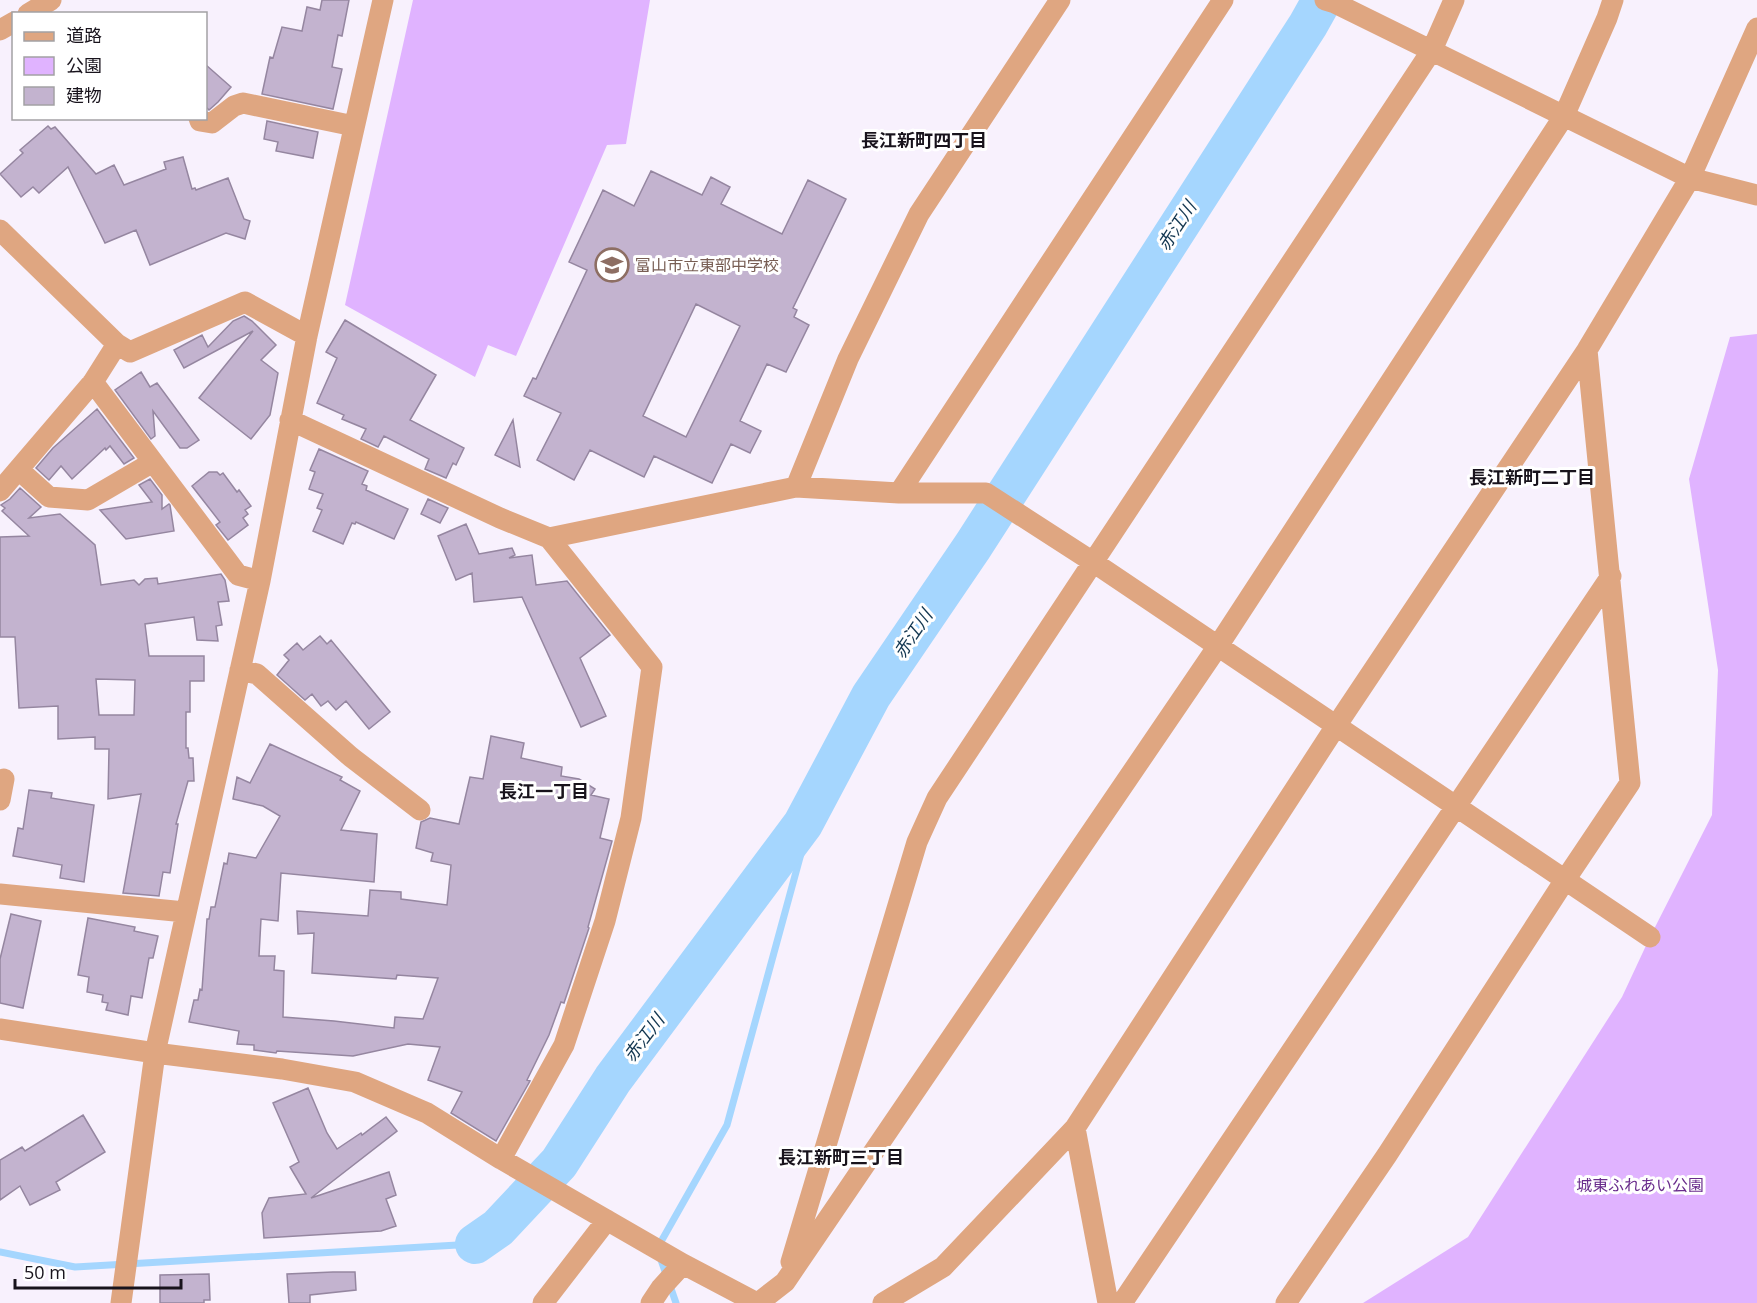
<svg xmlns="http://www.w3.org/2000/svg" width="1757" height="1303" viewBox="0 0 1757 1303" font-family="'Open Sans','Noto Sans JP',sans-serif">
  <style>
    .green { fill: #e0b3ff }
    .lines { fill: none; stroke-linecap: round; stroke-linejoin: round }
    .stream { stroke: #a5d6fe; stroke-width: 7 }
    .river { stroke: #a5d6fe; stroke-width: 40 }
    .building { fill: #c3b3cf; stroke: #9586a0; stroke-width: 1.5; fill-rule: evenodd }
    .minor { stroke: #dfa681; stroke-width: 21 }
    .labels { text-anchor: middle; stroke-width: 6; stroke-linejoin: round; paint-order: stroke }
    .education-label { font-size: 16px; fill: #785e54; stroke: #fff; text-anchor: start }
    .park-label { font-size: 16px; fill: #692c8c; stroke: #fff }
    .neighbourhood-label { font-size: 18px; font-weight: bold; fill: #18131c; stroke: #fff }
    .water-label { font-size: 18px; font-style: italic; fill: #123650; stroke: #fff }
  </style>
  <rect width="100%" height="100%" fill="#f8f1fd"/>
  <path class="green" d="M413 0H650L626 144 607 145 516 356 488 345 475 377 345 305Z
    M1757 334V1303H1363L1468 1237 1622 997 1650 937 1712 815 1718 670 1689 479 1730 337Z"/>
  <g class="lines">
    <path class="stream" d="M658 1247 727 1125 802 850 803 824
      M0 1252 75 1267 475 1244
      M660 1257 676 1303"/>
    <path class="river" d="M475 1244 498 1228 559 1163 613 1079 803 824 871 696 973 546 1308 25 1322 0"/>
  </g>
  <path class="building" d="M322 0H349L342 36 338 35 332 67 342 69 333 109 262 94 270 57 273 58 282 27 302 31 307 7 320 10Z
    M206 65 231 87 218 102 209 110 206 107Z
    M267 121 318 132 313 158 276 151 278 142 264 139Z
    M48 126 51 129 55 127 96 174 114 165 124 185 166 169 164 162 183 157 192 189 195 188 196 190 228 178 244 219 250 221 245 239 226 233 150 265 136 230 105 243 68 167 39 193 33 187 21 197 0 174 23 153 20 150Z
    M651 171 702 195 711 177 730 187 721 204 782 234 808 180 846 199 793 308 797 310 794 317 809 325 786 372 767 364 740 421 761 431 750 453 731 444 712 483 654 456 644 477 590 450 574 480 537 460 561 413 524 396 533 378 536 379 587 270 569 262 603 190 634 206ZM696 304 740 326 686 437 643 416Z
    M244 316 252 321 276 345 261 360 278 373 270 415 251 439 199 398 253 331 184 368 174 350 202 335 208 347 233 321Z
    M345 320 436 375 410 420 464 448 456 465 453 463 446 478 425 469 429 459 384 436 378 447 361 439 366 429 342 419 344 415 317 403 337 358 326 352Z
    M141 372 150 387 157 383 199 440 187 448H180L153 411 155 436 151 439 115 390Z
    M97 409 134 458 124 464 110 446 106 450 105 448 72 479 61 466 49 480 36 468 53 448Z
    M513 420 520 467 495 455Z
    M319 449 368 471 362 484 367 486 366 490 408 509 394 539 356 522 355 524 352 523 343 544 313 531 322 510 317 508 323 494 309 489 315 472 310 470Z
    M209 472H217L220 475 223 473 237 492 239 490 251 506 245 510 248 514 243 518 248 525 228 540 216 525 220 522 192 486Z
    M150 479 162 495V509L169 504 170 505 174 531 126 539 100 510 152 502 139 485Z
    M20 488 41 507 29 518 60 514 95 545 101 585 134 580 139 585 145 579 157 578 158 584 221 574 225 580 229 601 218 602 222 625 216 626 218 641 197 640 194 617 145 624 149 656H204V681H190V712H186V748H188L189 758H193L194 781H188L176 824H178L170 873 163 872 159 896 123 893 141 794 108 799 109 749H95V737L58 739V706L19 708 15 637H0V537L29 536 2 511 5 508 1 505 10 499ZM96 679 135 680 134 715H99Z
    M428 499 448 508 440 523 421 514Z
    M466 524 479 554 512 548 515 555 509 558 532 555 536 585 567 581 610 635 580 658 606 716 581 727 522 597 474 602 472 573 456 580 438 536Z
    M320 636 327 644 331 640 390 712 369 729 346 701 336 710 328 701 321 706 312 694 305 700 277 675 289 660 284 655 297 643 303 650Z
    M491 736 524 743 521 758 562 767 561 776 579 779 595 789 591 795 609 799 600 838 612 841 588 927 589 928 564 1003 561 1002 549 1035 527 1080 530 1081 496 1141 451 1113 462 1092 428 1080 440 1047 408 1044 353 1056 277 1051 276 1053 254 1050V1045L237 1044 239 1031 189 1022 194 1000H198L200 989 202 990 207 919H209L211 907H215L224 863 227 864 229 853 256 858 280 816 263 806 233 799 237 777 250 783 270 744 342 777 340 780 360 791 341 830 377 834 374 882 281 873 278 921 261 919 259 956H275L274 970 284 971 283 1017 334 1021 394 1028 395 1017 423 1019 438 978 397 975 396 979 312 973 314 933 298 934 297 911 368 916 370 890 401 892V899L447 905 451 865 431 861 433 853 416 848 421 822 430 818 459 824 470 777 483 779Z
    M29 790 52 793 51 798 94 805 84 882 60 878 62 865 13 856 18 828 23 829Z
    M11 914 41 921 23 1008 0 1003V959Z
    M88 918 135 927 134 931 158 936 153 958H149L142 998 131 996 128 1015 106 1010 108 1003 102 1002 103 995 87 992 89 977 78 975Z
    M308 1088 327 1133 337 1149 361 1133 362 1135 386 1117 397 1131 311 1198 389 1172 396 1195 386 1199 396 1226 381 1231 264 1238 262 1213 269 1198 306 1194 290 1167 299 1162 273 1103Z
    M83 1115 105 1152 56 1182 60 1190 30 1205 20 1186 0 1200V1160L22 1147 25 1151Z
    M333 1272H355L356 1290 310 1295V1303H289L287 1274Z
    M209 1274 210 1300H204V1303H160V1275Z"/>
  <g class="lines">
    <path class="minor" d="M1325 0 1335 3 1690 178 1757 195
      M28 14 51 0
      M0 30 14 22
      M199 118 200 121 212 123 234 106 243 103 354 126
      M0 230 117 344 130 352 245 302 307 336
      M93 382 238 575 260 581
      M290 420 500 518 549 538 652 667 631 818 605 921 564 1045 501 1159
      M19 470 49 497 88 500 153 462
      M796 487 848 359 919 214 1060 0
      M0 491 93 382 117 344
      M899 493 1223 0
      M549 538 796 487 899 493H986L1093 562 1650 937
      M240 670 257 674 351 757 420 810
      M0 800 4 779
      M0 894 185 912
      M0 1029 155 1053 282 1069 355 1082 427 1113 501 1159 683 1264 757 1303
      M1075 1128 1108 1303
      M791 1262 917 842 937 798 1432 50 1454 0
      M121 1303 155 1053 260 581 307 336 383 0
      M543 1303 607 1220
      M651 1303 661 1288 683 1264
      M758 1303 785 1282 1218 646 1564 116 1607 18 1613 0
      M883 1303 943 1267 1075 1128 1336 726 1587 350 1690 178 1757 28
      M1122 1303 1611 576
      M1286 1303 1387 1155 1565 880 1630 783 1587 350"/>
  </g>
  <defs>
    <g id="school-ring" transform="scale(1.725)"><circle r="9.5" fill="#fff" stroke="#8d6e63" stroke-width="1.5"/><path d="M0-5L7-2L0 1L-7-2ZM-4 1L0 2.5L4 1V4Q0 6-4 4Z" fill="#8d6e63"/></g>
  </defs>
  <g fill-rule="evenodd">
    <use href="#school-ring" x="612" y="265"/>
  </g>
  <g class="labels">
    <g class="education-label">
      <text x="635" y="271">富山市立東部中学校</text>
    </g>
    <g class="park-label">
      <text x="1640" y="1191">城東ふれあい公園</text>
    </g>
    <g class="neighbourhood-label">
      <text x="924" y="147">長江新町四丁目</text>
      <text x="1532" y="484">長江新町二丁目</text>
      <text x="544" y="798">長江一丁目</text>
      <text x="841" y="1164">長江新町三丁目</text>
    </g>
    <g class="water-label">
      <text transform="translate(1177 226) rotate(-57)" y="6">赤江川</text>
      <text transform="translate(913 634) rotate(-56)" y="6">赤江川</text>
      <text transform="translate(644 1038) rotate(-53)" y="6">赤江川</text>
    </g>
  </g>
  <rect x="12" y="12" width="195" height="108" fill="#ffffff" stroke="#a3a1a4" stroke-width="1.5"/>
  <rect x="24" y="32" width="30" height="9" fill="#dfa681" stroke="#a3a1a4" stroke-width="1.5"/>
  <text x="66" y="42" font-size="18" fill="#18131c">道路</text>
  <rect x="24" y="57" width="30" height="18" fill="#e0b3ff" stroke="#a3a1a4" stroke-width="1.5"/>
  <text x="66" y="72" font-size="18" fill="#18131c">公園</text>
  <rect x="24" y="87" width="30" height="18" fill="#c3b3cf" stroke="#a3a1a4" stroke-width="1.5"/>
  <text x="66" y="102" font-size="18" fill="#18131c">建物</text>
  <path d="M15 1279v9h166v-9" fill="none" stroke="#18131c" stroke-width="3"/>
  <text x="24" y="1279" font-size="18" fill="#18131c" stroke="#ffffff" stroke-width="4.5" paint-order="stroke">50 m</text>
</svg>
